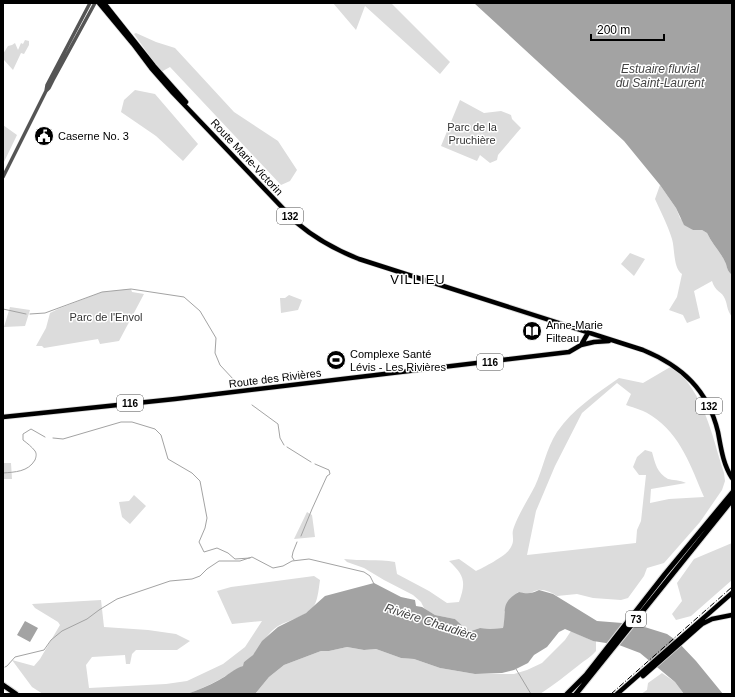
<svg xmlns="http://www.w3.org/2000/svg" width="735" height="697" viewBox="0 0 735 697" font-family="Helvetica,sans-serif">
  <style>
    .green { fill: #dcdcdc; fill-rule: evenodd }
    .water { fill: #a3a3a3 }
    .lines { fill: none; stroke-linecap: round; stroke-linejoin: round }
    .stream { stroke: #a3a3a3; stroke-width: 1 }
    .major-casing { stroke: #dbdbdb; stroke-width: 6 }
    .highway-casing { stroke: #dbdbdb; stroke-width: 7 }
    .minor { stroke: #555; stroke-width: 3.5 }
    .major { stroke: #000; stroke-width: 4.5 }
    .highway { stroke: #000; stroke-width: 5 }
    .rail { stroke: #000; stroke-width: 1; stroke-dasharray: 6 2 1 2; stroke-linecap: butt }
    .labels { text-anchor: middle; stroke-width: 3; stroke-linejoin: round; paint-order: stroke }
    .shield { fill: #fff; stroke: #4c4c4c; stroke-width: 1 }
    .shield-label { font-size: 10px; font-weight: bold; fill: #000 }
    .park-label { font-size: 11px; fill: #333; stroke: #fff }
    .poi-label { font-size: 11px; fill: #000; stroke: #fff; text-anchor: start }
    .street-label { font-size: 11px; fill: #000; stroke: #fff }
    .water-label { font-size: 12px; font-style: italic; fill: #444; stroke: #fff }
    .quarter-label { font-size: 13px; letter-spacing: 1px; fill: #000; stroke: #fff }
  </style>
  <rect width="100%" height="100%" fill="#fff"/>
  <path class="green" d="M333 3H391L450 62 440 74 365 6 356 30Z
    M136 33 156 42 175 48 234 112 278 141 297 170 290 181 281 185 170 67 161 72 134 34Z
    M25 40 29 41V45L24 54 21 53 13 70 4 60 3 54 8 46 12 45 15 43 18 50 21 43 23 44Z
    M135 90 155 94 198 144 183 161 156 136 121 112 124 100Z
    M460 100 484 113 501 111 511 115 512 119 521 128 498 155 497 160 490 163 480 155 477 161 441 146Z
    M3 125 17 135 3 164Z
    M660 185 676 208 680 218 693 230H702L707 233C712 244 721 252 726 264 727 268 728 272 732 275V317C726 308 728 306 725 299 722 291 715 292 712 281L694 291 700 318 687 323 683 315 669 310 677 297 682 274C673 268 675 249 672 239 668 226 661 212 655 199Z
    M630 253 645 259 634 276 621 264Z
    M131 289 132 292 144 294 119 341 100 344 98 339 44 348 42 346H36L46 328 50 313 58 309 102 292Z
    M289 295 302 300 298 310 281 313 280 298H285Z
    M10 307 30 310 25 326 4 327Z
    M672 366C705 394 711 433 724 473L725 481 722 490 700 522 664 563 647 568 644 576 628 598 621 600 593 598 577 594 557 596C553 593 543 589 538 590 528 593 531 595 518 592L504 612V623L503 628 490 629 480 628 471 631 466 629 455 619 435 615 428 611 424 608 421 602 413 595 384 580 364 568 347 562 344 559C361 561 378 559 395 562L397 574 429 591 447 603 459 602C466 582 465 576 449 561L459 559 476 571C483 568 505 556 509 550 517 539 510 537 514 527 519 513 528 500 535 486 543 469 546 449 557 432 573 409 596 394 619 378L643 383ZM617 383 631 394 626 405C635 408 645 411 652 416 681 435 691 467 704 497L669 499 650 503 651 489 686 483C680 480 672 480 668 479 657 473 655 463 652 452L645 450 637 457 633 467 639 475H646L641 521 637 530 636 543 527 555 536 511 555 466 582 413Z
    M3 463H11L12 479H3Z
    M134 495 146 506 130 524 122 517 119 502 129 501Z
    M307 512 312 515 315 537 294 539Z
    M732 543V580L691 616 676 620 672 614 682 601 677 583 694 559Z
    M314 576 320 580C319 587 318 598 315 604 308 616 289 620 278 626 264 635 258 655 244 662V666C239 667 236 670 232 672 218 681 203 688 188 694H43L32 687 12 660 34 666 40 659 60 625 58 622 35 608 32 604 101 600 104 627 148 630 176 634 190 641 177 650H136L132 654 130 664H126L125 655 92 657 86 665 89 688 166 684 187 681 223 664 245 647 262 621 232 624 217 591 231 587Z
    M571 631 593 641H596V651C591 657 585 660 579 665 566 675 554 685 540 694H255L269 677 284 665 321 651H329L347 647 364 650 376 649 401 658 414 659 440 668 475 674H514L527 670 542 663 565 640Z
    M662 673 675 682 684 694H641L647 690 648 683Z"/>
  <path class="water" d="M474 3H732V275C728 272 727 268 726 264 721 252 712 244 707 233L702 230H693L684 225 676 208 660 185 624 141Z
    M374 583 401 597 415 600 416 606 422 607 435 615 455 619 466 629 471 631 480 628 490 629 503 628C507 612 499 603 519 592 527 594 531 594 539 590L553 594 597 621 635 624 667 634 677 641 696 661 723 694H684L675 682 640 653 619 645 593 641 565 629 559 632 547 647 534 655 528 663 514 670 502 673 475 674 440 668 414 659 401 658 376 649 364 650 347 647 329 651H321L284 665 269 677 255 694H187C198 690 208 686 219 680 227 676 235 668 243 666L244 662 253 655 262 641 278 627 306 613 325 596Z
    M25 621 38 628 30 642 17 635Z"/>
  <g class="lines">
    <path class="stream" d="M3 309 26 314
      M30 314 45 313 102 292 131 289 184 297 200 311 216 338 215 353 220 365 234 380 236 386
      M252 405 278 424 280 438 284 445
      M53 438 63 439 121 422H132L155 429 161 435 168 459 192 473 200 481 207 518 205 528 199 542 204 552 217 548 228 553 235 559 250 558
      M287 447 311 462
      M3 473C15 472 28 472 35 460 36 457 37 454 35 451 32 447 27 443 23 440V434L31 429 45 437
      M301 536 312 509 327 476 330 474 329 470 315 464
      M294 560 292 557 293 552 297 542
      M5 667 7 666 15 657 44 650 51 640 62 631 87 619 99 610 117 599 170 581 192 579 200 576 207 569 219 561H240L252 557 273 568 283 566 292 561 309 559 364 572 370 576 374 584
      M516 669 531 694"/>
    <g class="major-casing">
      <path id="major" d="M99 3 133 44 151 68 173 93 297 223C316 239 336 250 359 259L643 350C682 366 708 390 718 432 721 448 723 464 732 478
        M104 3 154 66 186 102
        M581 345 594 342 609 341
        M3 417 175 399 569 352 581 345 588 333
        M643 676 702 624 712 619 732 615
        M617 694 732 593"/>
    </g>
    <g class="highway-casing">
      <path id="highway" d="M3 685 16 694
        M567 694 586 675 665 574 732 493
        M576 694 732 500"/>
    </g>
    <path class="minor" d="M46 91 49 88 53 80 95 3
      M3 177 46 91 47 85 90 3"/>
    <use href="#major" class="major"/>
    <use href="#highway" class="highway"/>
    <path class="rail" d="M611 694 732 587"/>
  </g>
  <defs>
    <g id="civic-disc" transform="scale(1)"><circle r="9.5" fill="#000" stroke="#fff"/><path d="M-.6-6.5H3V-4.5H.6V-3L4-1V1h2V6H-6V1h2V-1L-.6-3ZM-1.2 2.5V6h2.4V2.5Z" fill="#fff"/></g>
    <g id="library-disc" transform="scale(1)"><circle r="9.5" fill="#000" stroke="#fff"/><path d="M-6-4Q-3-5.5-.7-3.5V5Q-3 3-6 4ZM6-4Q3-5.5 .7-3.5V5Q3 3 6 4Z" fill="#fff"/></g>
    <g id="stadium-disc" transform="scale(1)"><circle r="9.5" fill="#000" stroke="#fff"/><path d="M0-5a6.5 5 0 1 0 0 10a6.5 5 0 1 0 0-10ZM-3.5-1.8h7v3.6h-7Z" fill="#fff"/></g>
  </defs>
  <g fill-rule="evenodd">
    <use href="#civic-disc" x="44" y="136"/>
    <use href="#library-disc" x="532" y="331"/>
    <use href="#stadium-disc" x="336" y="360"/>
  </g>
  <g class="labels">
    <g class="shield">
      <rect x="277" y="208" width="26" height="16" rx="3"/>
      <rect x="477" y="354" width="26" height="16" rx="3"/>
      <rect x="117" y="395" width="26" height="16" rx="3"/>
      <rect x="696" y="398" width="26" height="16" rx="3"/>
      <rect x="626" y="611" width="20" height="16" rx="3"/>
    </g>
    <g class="shield-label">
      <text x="290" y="220">132</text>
      <text x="490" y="366">116</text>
      <text x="130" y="407">116</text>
      <text x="709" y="410">132</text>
      <text x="636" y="623">73</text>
    </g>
    <g class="park-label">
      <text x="472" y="131">Parc de la<tspan x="472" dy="13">Pruchière</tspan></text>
      <text x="106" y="321">Parc de l'Envol</text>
    </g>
    <g class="poi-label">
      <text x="58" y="140">Caserne No. 3</text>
      <text x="546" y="329">Anne-Marie<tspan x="546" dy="13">Filteau</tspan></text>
      <text x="350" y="358">Complexe Santé<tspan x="350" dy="13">Lévis - Les Rivières</tspan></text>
    </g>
    <g class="street-label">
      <text transform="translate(247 157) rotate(47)" y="4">Route Marie-Victorin</text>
      <text transform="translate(275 378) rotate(-7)" y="4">Route des Rivières</text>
    </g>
    <g class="water-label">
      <text x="660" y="73">Estuaire fluvial<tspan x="660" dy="14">du Saint-Laurent</tspan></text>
      <text transform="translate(431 622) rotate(18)" y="4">Rivière Chaudière</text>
    </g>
    <g class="quarter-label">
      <text x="418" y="284">VILLIEU</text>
    </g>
  </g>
  <rect width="735" height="697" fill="none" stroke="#000000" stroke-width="8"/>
  <path d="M591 34v6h73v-6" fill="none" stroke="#000000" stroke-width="2"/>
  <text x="597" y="34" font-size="12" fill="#000000" stroke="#ffffff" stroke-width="3" paint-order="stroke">200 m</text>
</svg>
